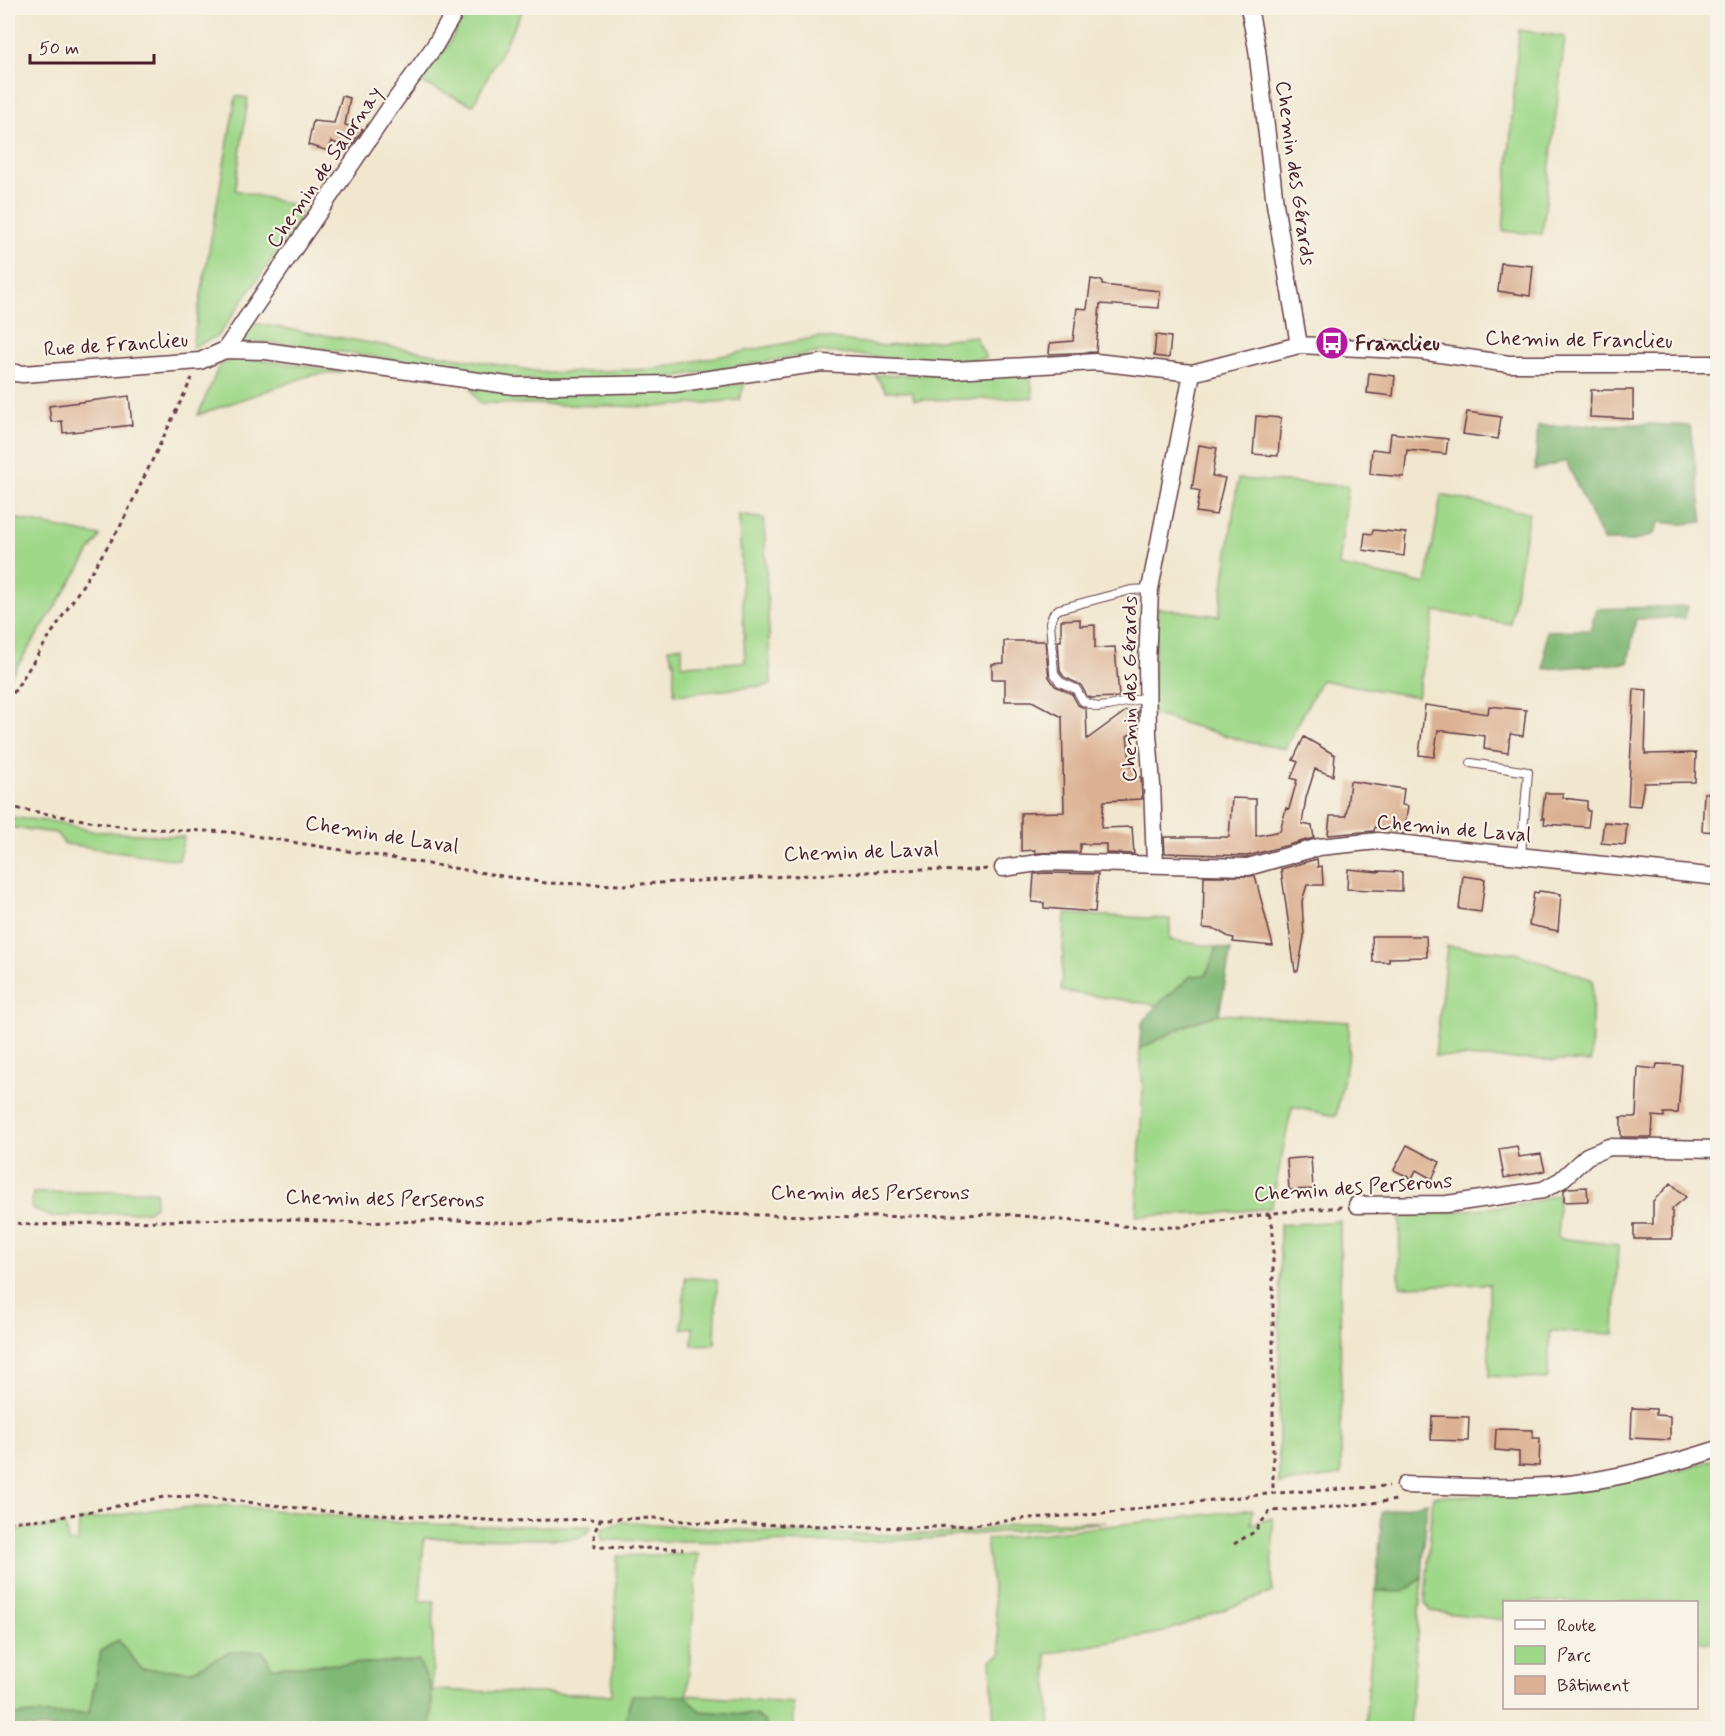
<svg xmlns="http://www.w3.org/2000/svg" width="1725" height="1736" viewBox="0 0 1725 1736" font-family="Mynerve,sans-serif">
  <style>
    .green { fill: #a0d88a; stroke: #757c5a; stroke-width: 1.5 }
    .forest { fill: #80b876; stroke: #656c50; stroke-width: 1.5 }
    .building { fill: #dcb193 }
    .lines { fill: none; stroke-linecap: round; stroke-linejoin: round }
    .lane-casing { stroke: #633d44; stroke-width: 10 }
    .street-casing { stroke: #633d44; stroke-width: 19 }
    .path { stroke: #633d44; stroke-width: 3; stroke-dasharray: 4.5 4.5; stroke-linecap: butt }
    .lane { stroke: #fff; stroke-width: 8 }
    .street { stroke: #fff; stroke-width: 16 }
    .labels { text-anchor: middle; stroke-width: 4.5; stroke-linejoin: round; paint-order: stroke }
    .street-label { font-size: 21px; fill: #4a1f2b; stroke: #f7f3e8 }
    .poi-label { font-size: 21px; font-weight: bold; fill: #4a1f2b; stroke: #f7f3e8; text-anchor: start }
  </style>
  <rect width="100%" height="100%" fill="#f7f3e8"/>
  <filter id="ink" filterUnits="userSpaceOnUse"><feTurbulence type="fractalNoise" baseFrequency=".0167" numOctaves="2"/><feDisplacementMap in="SourceGraphic" scale="12" xChannelSelector="R" yChannelSelector="G"/><feConvolveMatrix kernelMatrix="1 2 1 2 8 2 1 2 1" color-interpolation-filters="sRGB"/></filter>
  <filter id="wash" filterUnits="userSpaceOnUse"><feTurbulence type="fractalNoise" baseFrequency=".008" numOctaves="4" result="noise"/><feDisplacementMap in="SourceGraphic" scale="24" xChannelSelector="R" yChannelSelector="G"/><feGaussianBlur stdDeviation="1.35" result="paint"/><feColorMatrix in="noise" values="0 0 0 0 0 0 0 0 0 0 0 0 0 0 0 0 0 1.4 0 .05"/><feComposite in="paint" operator="in"/></filter>
  <g filter="url(#wash)">
    <rect width="100%" height="100%" fill="#f1e7cf"/>
    <path class="green" d="M469 8H524L473 105 420 82 445 50Z
      M1519 30 1565 37 1542 234 1503 231Z
      M236 96 248 98 235 190 301 207 296 225 218 336 192 347Z
      M253 323 547 373 654 369 818 337 885 346 975 336 986 358 942 362 823 352 672 377 545 382 294 345 262 342 238 344Z
      M235 357 300 365 342 372 311 375 198 415 219 366Z
      M1018 374 1031 380 1033 398 914 400 912 392 886 391 875 375Z
      M745 383 739 400 656 407 479 403 471 389C562 399 655 394 745 383Z
      M1238 479 1348 486 1339 566 1426 584 1441 495 1529 513 1510 624 1435 611 1417 697 1321 680 1285 749 1244 741 1152 714 1157 608 1219 616Z
      M739 515 764 519 771 685 674 695V663L668 648 682 646V665L745 662Z
      M8 517 100 536 8 681Z
      M8 817 56 822 92 831 184 837 179 860 65 844 56 833 8 827Z
      M1065 914 1170 919V940L1217 947 1206 976H1191L1157 1005 1061 991Z
      M1447 946 1516 953 1593 980 1591 1062 1435 1056Z
      M1219 1014 1349 1022V1052L1336 1116 1292 1107 1271 1208 1221 1213 1136 1216 1143 1089 1139 1049 1189 1024Z
      M156 1191 155 1206 147 1211 51 1217 31 1208 33 1193Z
      M1558 1194V1238L1618 1245 1614 1334 1550 1331 1548 1379 1489 1376V1284L1401 1286 1399 1281 1400 1217 1527 1204Z
      M1340 1221 1341 1475 1279 1484 1280 1225Z
      M685 1277 717 1280 715 1344 692 1345 693 1327 682 1329Z
      M1717 1458V1644L1697 1641 1696 1602H1504V1620L1430 1611 1425 1603 1433 1496 1552 1494 1679 1471Z
      M227 1505 403 1523 484 1526H592L585 1535 577 1539 424 1538 420 1601H434L432 1690 612 1695 617 1556 698 1554 687 1695 793 1703V1728H763L765 1722 755 1715 700 1711 632 1696 623 1728H431L432 1691 418 1661 271 1667 263 1651 230 1652 192 1671 141 1669 118 1640 101 1651 89 1713 8 1715V1530L65 1525 68 1542 78 1543 79 1521 166 1508 215 1507Z
      M1253 1509 1251 1524 1273 1518 1272 1592 1164 1632 1046 1654 1051 1728H994L991 1660 1001 1654 986 1540Z
      M623 1522 773 1532 884 1535 962 1533 1028 1522H1106L927 1539 828 1543 602 1540 601 1533 604 1527Z
      M1422 1578 1409 1728H1365L1376 1591 1404 1592Z"/>
    <path class="forest" d="M1647 424 1690 426 1703 522 1681 524 1659 522 1654 534 1635 541H1603L1566 461 1535 470 1538 426Z
      M1688 606 1685 618 1636 619 1628 663 1544 669 1546 631 1590 630 1597 609Z
      M1217 947 1231 950 1219 1014 1189 1024 1139 1049 1142 1023 1157 1005 1191 976 1206 975Z
      M1427 1502 1422 1578 1404 1592 1376 1591 1382 1512Z
      M118 1640 141 1669 192 1671 230 1652 263 1651 271 1667 419 1661 432 1691 431 1728H8V1715L89 1713 101 1651Z
      M632 1695 686 1696 700 1711 755 1715 765 1722 763 1728H623Z"/>
    <g id="blocks">
      <path class="building" d="M342 96 350 98 345 125 363 129 349 149 331 141 329 151 308 145 313 121 334 123Z
        M1501 263 1533 266 1530 296 1498 291Z
        M1091 279 1102 281V285L1160 291 1159 308 1100 304 1096 352 1049 354 1050 343 1073 341 1077 308 1087 309Z
        M1156 335 1171 337 1169 358 1154 356Z
        M1369 373 1395 376 1393 396 1367 393Z
        M1591 390H1633V419L1590 417Z
        M129 396 132 425 63 433 62 421 51 422 49 406Z
        M1467 412 1501 417 1498 439 1463 434Z
        M1256 416 1281 418 1278 456 1253 454Z
        M1391 433 1448 439 1446 454 1407 450 1404 477 1370 474 1372 449 1389 451Z
        M1199 445 1217 448 1212 476 1225 478 1216 515 1196 512 1200 491 1192 489Z
        M1373 530 1406 533 1404 556 1363 550 1365 533 1372 534Z
        M1080 619V626L1095 625V648L1115 647 1119 697 1091 698 1087 696 1081 685 1064 677 1060 671 1058 641H1061V620Z
        M1004 641H1045L1049 677 1055 686 1072 694 1078 705 1086 709 1087 739 1126 711H1137V731L1127 736 1131 767H1136V777H1141L1142 799 1104 801 1101 828 1132 827 1134 854 1106 853V844H1080V852L1035 853V850L1021 851V813L1064 812 1062 717 1032 701H1005V679H992V664L1004 663Z
        M1634 689 1647 690 1645 754 1696 753 1695 782 1644 783 1640 806 1628 805Z
        M1425 705 1488 714 1489 706 1526 710 1523 736 1510 734 1508 753 1484 749 1485 736 1438 730 1434 757 1419 755Z
        M1304 737 1335 755 1333 776 1315 769 1306 798 1302 824 1312 826 1314 838 1247 856 1165 853 1164 837H1229L1232 798 1256 799V836L1280 831 1286 808 1289 809 1297 780 1291 778 1298 762 1293 760Z
        M1350 781 1404 789 1402 805 1408 806 1404 833 1375 827 1374 831 1328 835 1330 816H1346Z
        M1545 793H1563V798L1587 801V811H1590L1588 827 1544 824 1545 818H1542Z
        M1704 793H1718V832L1702 831Z
        M1604 822 1627 824 1625 845 1601 843Z
        M1317 859 1318 867 1322 866 1323 885H1307L1302 901 1304 937 1298 971H1295L1281 869Z
        M1348 869 1378 872V871L1402 872V891L1347 889Z
        M1046 873 1098 874 1095 912 1044 908V903L1032 902 1034 874Z
        M1204 876H1255L1273 946 1233 942 1234 938 1229 937 1215 929 1203 928Z
        M1463 876 1485 879 1481 912 1459 909Z
        M1539 891 1561 894 1558 931 1529 925 1534 892 1538 893Z
        M1372 936H1426L1427 957 1389 958V962H1373Z
        M1657 1064 1682 1065 1678 1113H1664V1117L1653 1116 1652 1137H1621V1117H1636L1638 1067 1656 1069Z
        M1407 1145 1440 1162 1432 1179 1416 1170 1412 1179 1394 1170Z
        M1517 1146 1519 1157 1541 1154 1545 1171 1504 1178 1499 1149Z
        M1311 1157 1313 1189 1289 1190 1287 1159Z
        M1671 1183 1686 1197 1672 1209V1239H1634V1224H1653V1201Z
        M1587 1187 1588 1201 1564 1202V1190L1568 1188Z
        M1632 1408 1656 1409V1415L1670 1416V1440L1631 1438Z
        M1432 1416 1469 1417 1468 1441 1431 1440Z
        M1496 1429 1533 1430V1438H1540L1539 1466 1519 1465V1452L1495 1450Z"/>
    </g>
  </g>
  <g filter="url(#ink)">
    <use href="#blocks" fill-opacity="0" stroke="#633d44" stroke-width="1.5"/>
    <g class="lines">
      <g class="lane-casing">
        <path id="lane" d="M1148 697 1109 706 1097 707 1083 701 1076 689 1060 682 1054 673 1050 622 1054 613 1059 609 1131 590 1150 589
          M1471 763 1528 772 1521 856"/>
      </g>
      <g class="street-casing">
        <path id="street" d="M1249 8 1257 49 1275 204 1299 345
          M225 350 389 109 434 47 457 8
          M8 372 23 374 200 361 225 350 266 351 514 386H549L674 384 822 363 954 370 1096 362 1192 373 1299 345 1420 351 1509 364H1718
          M1155 864 1152 785 1148 734 1147 665 1150 589 1192 373
          M1003 868 1045 862 1248 867 1319 847 1378 841 1718 877
          M1357 1205 1447 1204 1543 1190 1561 1180 1587 1156 1609 1147 1718 1149
          M1405 1485C1445 1486 1485 1488 1525 1487 1590 1486 1656 1469 1718 1449"/>
      </g>
      <path class="path" d="M8 701 120 527 192 378
        M8 807 130 828 230 832 546 883 622 885 923 869 955 871 989 869
        M1269 1214 1273 1227V1494
        M8 1222 32 1225 263 1218 357 1223 459 1220 513 1223 712 1214 867 1217 1002 1214 1134 1227H1179L1282 1212 1343 1207
        M601 1518 594 1533 595 1547 683 1549
        M8 1522 55 1518 164 1497 196 1496 324 1511 504 1521 655 1518 704 1523 910 1528 973 1525 1029 1518 1102 1514 1151 1507 1276 1493 1389 1486
        M1234 1544 1254 1532 1270 1511 1324 1508 1398 1500"/>
      <use href="#lane" class="lane"/>
      <use href="#street" class="street"/>
    </g>
  </g>
  <defs>
    <g id="bus-disc" transform="scale(1.725)"><circle r="9.5" fill="#b5179e" stroke="#f7f3e8"/><path d="M-5-6H5V4H4V6H2V4H-2V6H-4V4H-5ZM-3.5-4V0h7V-4ZM-3.5 1.2v1.5H-2V1.2ZM2 1.2v1.5H3.5V1.2Z" fill="#fff"/></g>
  </defs>
  <g fill-rule="evenodd">
    <use href="#bus-disc" x="1332" y="343"/>
  </g>
  <g class="labels">
    <g class="street-label">
      <text transform="translate(324 167) rotate(-56)" y="7">Chemin de Salornay</text>
      <text transform="translate(1296 173) rotate(82)" y="7">Chemin des Gérards</text>
      <text transform="translate(1579 339) rotate(1)" y="7">Chemin de Franclieu</text>
      <text transform="translate(116 344) rotate(-4)" y="7">Rue de Franclieu</text>
      <text transform="translate(1129 689) rotate(-90)" y="7">Chemin des Gérards</text>
      <text transform="translate(1454 828) rotate(5)" y="7">Chemin de Laval</text>
      <text transform="translate(382 834) rotate(9)" y="7">Chemin de Laval</text>
      <text transform="translate(861 851) rotate(-2)" y="7">Chemin de Laval</text>
      <text transform="translate(1353 1187) rotate(-4)" y="7">Chemin des Perserons</text>
      <text x="870" y="1199">Chemin des Perserons</text>
      <text transform="translate(385 1198) rotate(1)" y="7">Chemin des Perserons</text>
    </g>
    <g class="poi-label">
      <text x="1355" y="350">Franclieu</text>
    </g>
  </g>
  <rect width="1725" height="1736" fill="none" stroke="#f7f3e8" stroke-width="30"/>
  <rect x="1503" y="1601" width="195" height="108" fill="#f7f3e8" stroke="#b29e9c" stroke-width="1.5"/>
  <rect x="1515" y="1620" width="30" height="9" fill="#ffffff" stroke="#b29e9c" stroke-width="1.5"/>
  <text x="1557" y="1631" font-size="18" fill="#4a1f2b">Route</text>
  <rect x="1515" y="1646" width="30" height="18" fill="#a0d88a" stroke="#b29e9c" stroke-width="1.5"/>
  <text x="1557" y="1661" font-size="18" fill="#4a1f2b">Parc</text>
  <rect x="1515" y="1676" width="30" height="18" fill="#dcb193" stroke="#b29e9c" stroke-width="1.5"/>
  <text x="1557" y="1691" font-size="18" fill="#4a1f2b">Bâtiment</text>
  <path d="M30 54v9h124v-9" fill="none" stroke="#4a1f2b" stroke-width="3"/>
  <text x="39" y="54" font-size="18" fill="#4a1f2b" stroke="#f7f3e8" stroke-width="4.5" paint-order="stroke">50 m</text>
</svg>
